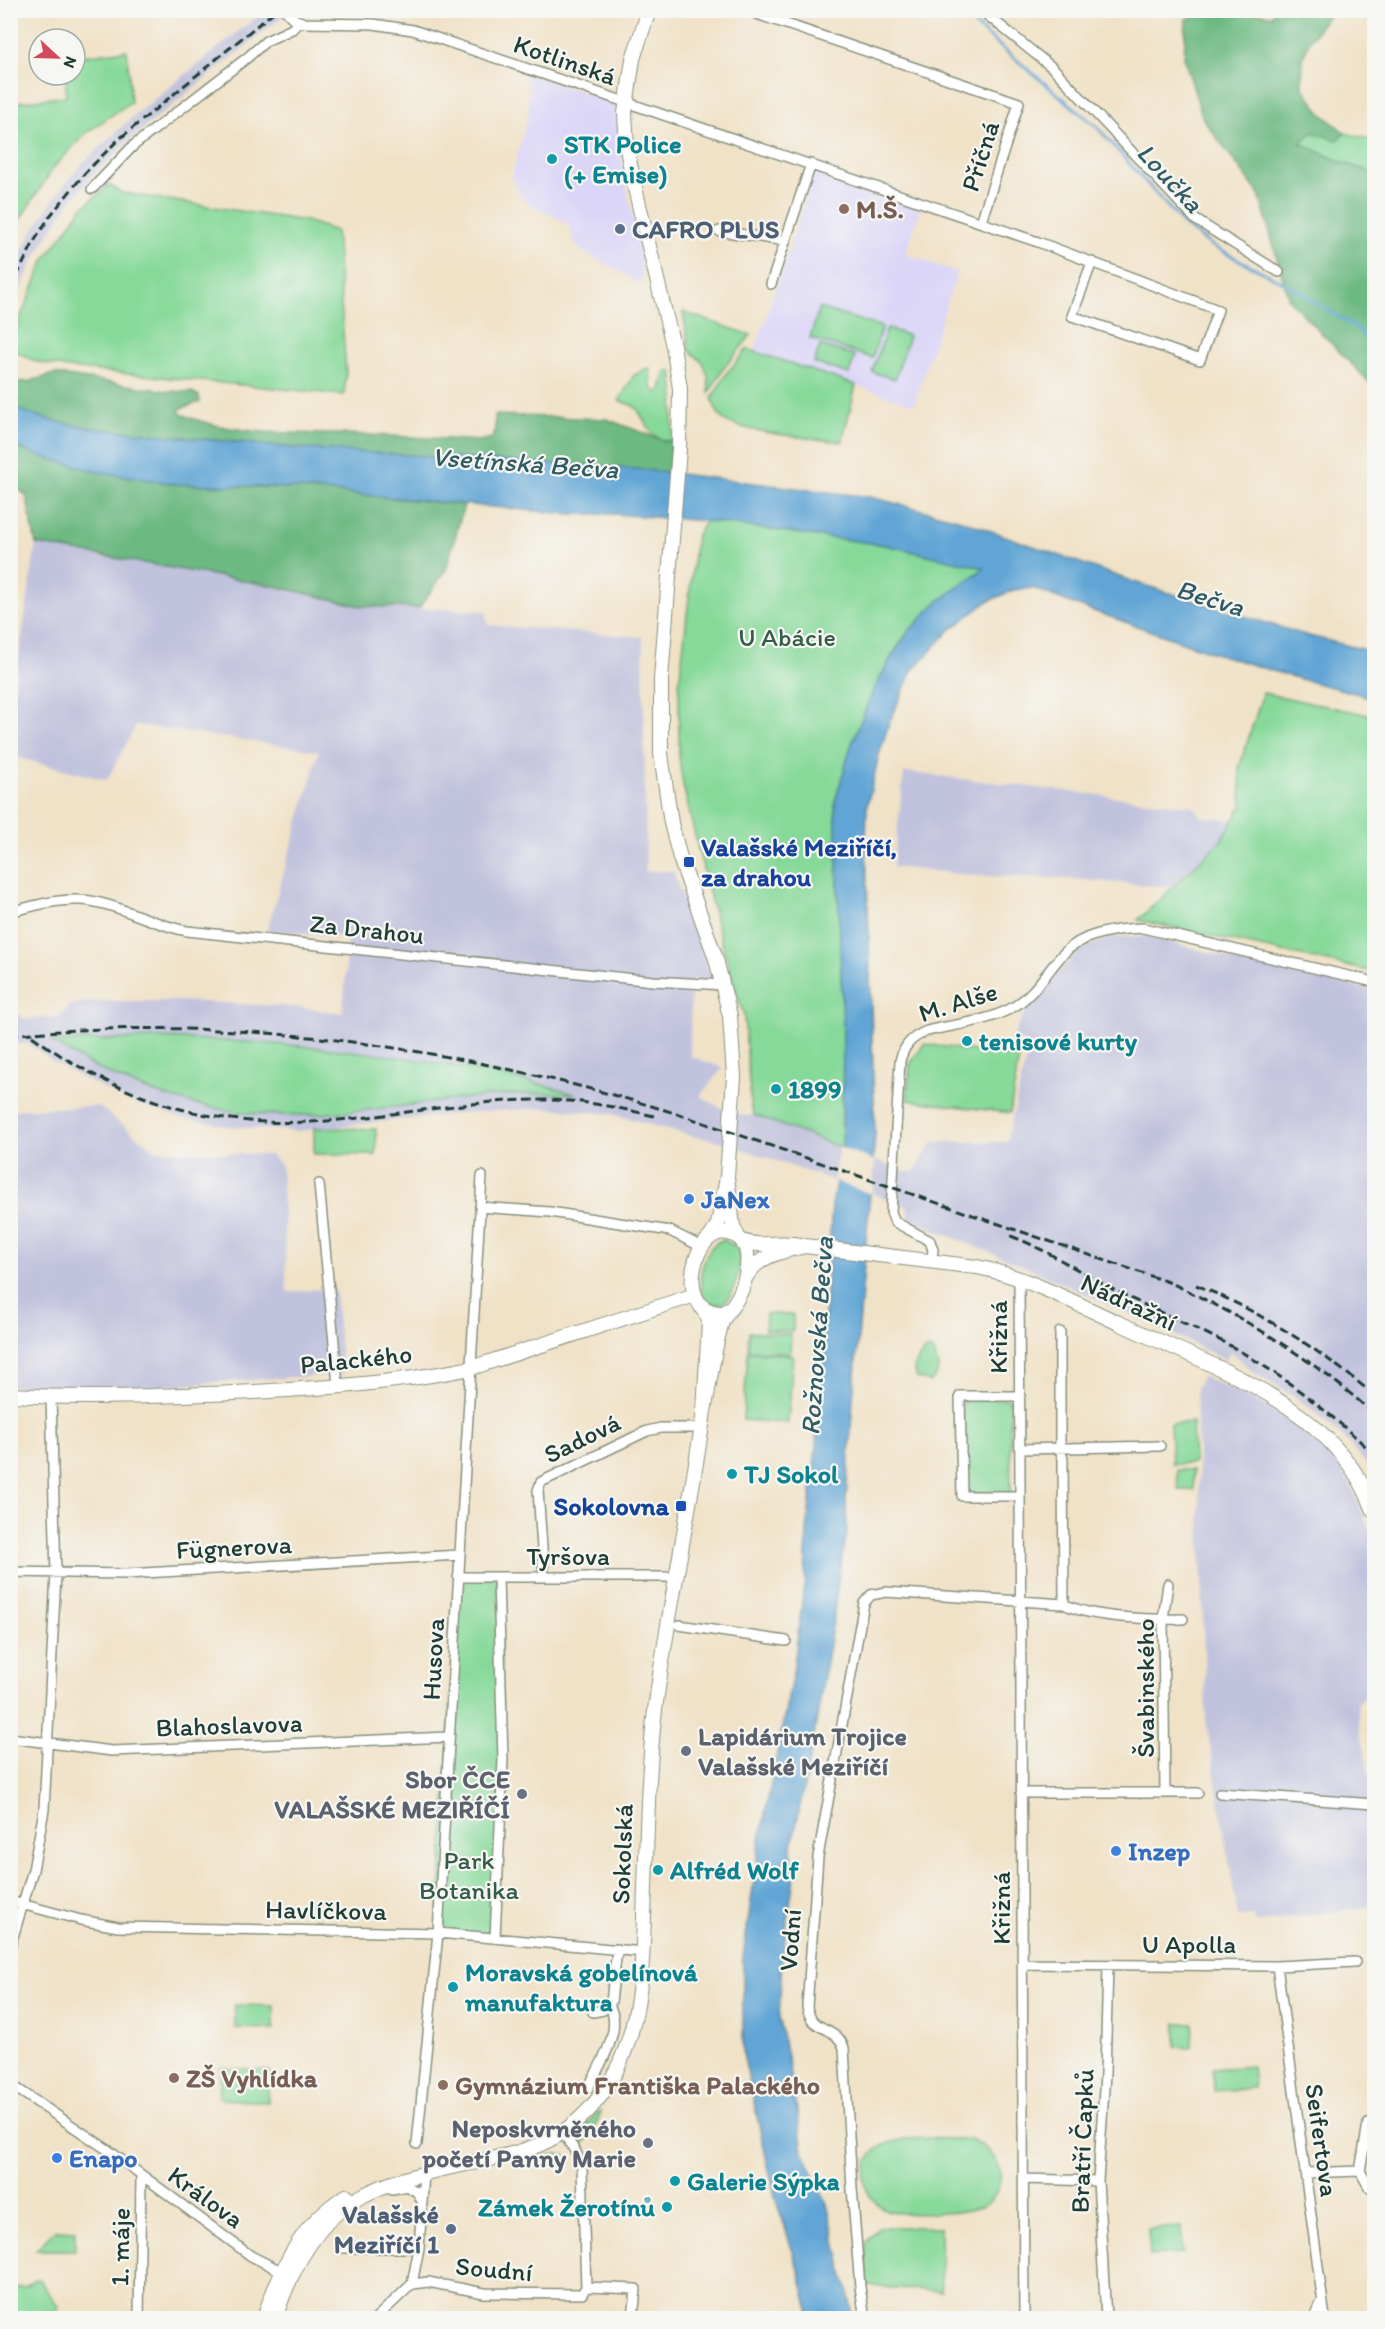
<svg xmlns="http://www.w3.org/2000/svg" width="1385" height="2329" viewBox="0 0 1385 2329" font-family="Itim,sans-serif">
  <style>
    .built { fill: #dbd6f7 }
    .industrial { fill: #c1c2dd; fill-rule: evenodd }
    .green { fill: #87d99a; stroke: #538b67; stroke-width: 1.5 }
    .forest { fill: #6db982; stroke: #467b5b; stroke-width: 1.5 }
    .water { fill: #60a5d5; stroke: #407184; stroke-width: 1.5 }
    .pier { fill: #f0e2c7 }
    .lines { fill: none; stroke-linecap: round; stroke-linejoin: round }
    .stream { stroke: #60a5d5; stroke-width: 3 }
    .street-casing { stroke: #88907e; stroke-width: 12 }
    .secondary-casing { stroke: #88907e; stroke-width: 16 }
    .street { stroke: #fff; stroke-width: 9 }
    .secondary { stroke: #fff; stroke-width: 14 }
    .rail { stroke: #1f3d34; stroke-width: 3; stroke-dasharray: 9 4.5; stroke-linecap: butt }
    .culture-dot { fill: #0f9aa8; stroke: #f6f6f2; stroke-width: 2 }
    .education-dot { fill: #8d6e63; stroke: #f6f6f2; stroke-width: 2 }
    .service-dot { fill: #5c6f8a; stroke: #f6f6f2; stroke-width: 2 }
    .transit-dot { fill: #1a4fb4; stroke: #f6f6f2; stroke-width: 2 }
    .shop-dot { fill: #3f7fe0; stroke: #f6f6f2; stroke-width: 2 }
    .worship-dot { fill: #6b7280; stroke: #f6f6f2; stroke-width: 2 }
    .labels { text-anchor: middle; stroke-width: 4.5; stroke-linejoin: round; paint-order: stroke }
    .street-label { font-size: 26px; fill: #1f3d34; stroke: #f6f6f2 }
    .culture-label { font-size: 26px; font-weight: bold; fill: #0d838f; stroke: #f6f6f2; text-anchor: start }
    .education-label { font-size: 26px; font-weight: bold; fill: #785e54; stroke: #f6f6f2; text-anchor: start }
    .service-label { font-size: 26px; font-weight: bold; fill: #4e5e75; stroke: #f6f6f2; text-anchor: start }
    .park-label { font-size: 26px; fill: #345c48; stroke: #f6f6f2 }
    .transit-label { font-size: 26px; font-weight: bold; fill: #164399; stroke: #f6f6f2; text-anchor: start }
    .shop-label { font-size: 26px; font-weight: bold; fill: #366cbe; stroke: #f6f6f2; text-anchor: start }
    .worship-label { font-size: 26px; font-weight: bold; fill: #5b616d; stroke: #f6f6f2; text-anchor: end }
    .water-label { font-size: 27px; font-style: italic; fill: #325c64; stroke: #f6f6f2 }
  </style>
  <rect width="100%" height="100%" fill="#f6f6f2"/>
  <filter id="ink" filterUnits="userSpaceOnUse"><feTurbulence type="fractalNoise" baseFrequency=".0167" numOctaves="2"/><feDisplacementMap in="SourceGraphic" scale="12" xChannelSelector="R" yChannelSelector="G"/><feConvolveMatrix kernelMatrix="1 2 1 2 8 2 1 2 1" color-interpolation-filters="sRGB"/></filter>
  <filter id="wash" filterUnits="userSpaceOnUse"><feTurbulence type="fractalNoise" baseFrequency=".008" numOctaves="4" result="noise"/><feDisplacementMap in="SourceGraphic" scale="24" xChannelSelector="R" yChannelSelector="G"/><feGaussianBlur stdDeviation="1.35" result="paint"/><feColorMatrix in="noise" values="0 0 0 0 0 0 0 0 0 0 0 0 0 0 0 0 0 1.4 0 .05"/><feComposite in="paint" operator="in"/></filter>
  <g filter="url(#wash)">
    <rect width="100%" height="100%" fill="#f0e2c7"/>
    <path class="built" d="M527 74 613 102 618 111V131L628 194 641 255 642 281 637 283 625 274 582 251 576 245 568 225 554 216 527 203 520 196 512 176 529 110V88L525 79Z
      M814 173 921 209 905 254 957 272 914 405 755 351Z
      M1374 1695V1745L1367 1704Z"/>
    <path class="industrial" d="M264 11H289L139 132 90 178 69 203 48 235 32 263 11 310V271L35 227 57 194 79 167 129 120Z
      M36 544 274 586 361 606 486 611 488 625 643 637 646 871H673L711 977 708 980 691 979 690 1056 723 1068 700 1096 721 1108 745 1116 754 1115 906 1172H914L933 1142H1007L1029 1045 1014 1036 1027 1006 1080 949 1112 937 1147 936 1282 972 1374 990V1479L1369 1467 1348 1442 1320 1417 1295 1397 1254 1373 1231 1352 1225 1360 1169 1332 1033 1270 910 1220 907 1206 719 1141 691 1136 613 1114 546 1108 472 1112 297 1131 235 1127 181 1118 129 1101 79 1076 54 1062 28 1043 11 1045 10 1006 24 1019 59 1017 71 1004 100 1001H183L296 1007 343 1013 348 937 267 930 319 751 136 725 107 780 11 756V709ZM155 1038 285 1044 373 1053 466 1068 572 1094 519 1093 332 1112 266 1115 203 1107 160 1095 104 1072 53 1042Z
      M904 772 1192 806 1202 817 1234 820 1221 841 1170 887 1058 878 979 876 893 867Z
      M98 1106 155 1150 271 1155 281 1165 287 1292 335 1288 342 1374 158 1386H11V1110Z
      M1203 1376 1272 1409 1290 1421 1333 1460 1350 1483 1374 1541V1685L1357 1703 1360 1731 1374 1792V1906L1255 1923 1254 1916 1238 1917 1206 1720 1196 1388Z"/>
    <path class="green" d="M127 50 131 102 86 133 54 167 11 233V103L66 96V75H75V57Z
      M1313 132 1337 140 1345 133 1374 140V173L1339 161 1299 143Z
      M109 185 122 193 306 221 333 230 336 232 346 373 344 395 69 368 37 362 17 352 14 341 19 321 45 259 82 208Z
      M819 308 882 327 872 358 810 338Z
      M683 312 751 335 723 369 709 393 708 376 703 363 689 350Z
      M887 328 909 336 895 379 872 372Z
      M820 345 855 356 849 374 814 363Z
      M747 349 856 385 842 442C815 438 743 434 723 419 717 414 714 406 712 398L726 374Z
      M647 368 650 369 651 387 657 393 661 389 666 371H672L674 389 672 441C650 442 648 424 637 409 633 404 625 403 619 401L634 375Z
      M706 521 885 545 985 568 936 603 909 631 892 656 872 693 851 746 835 802 843 1026 842 1148 754 1115 751 1107 744 1016 719 933 697 844 683 785 679 758V685L696 536Z
      M1263 693 1374 716V972L1138 920 1221 841 1242 806 1239 768Z
      M155 1038C297 1042 439 1055 576 1094 481 1089 390 1113 296 1115 209 1117 124 1089 52 1042Z
      M924 1044 1019 1057 1010 1113 907 1100 910 1064Z
      M314 1128 376 1129V1155L314 1154Z
      M724 1240 736 1247C742 1258 740 1271 735 1283 733 1289 732 1296 727 1300 718 1309 705 1302 702 1291 698 1275 705 1243 724 1240Z
      M766 1314 793 1315V1331L765 1330Z
      M749 1332 791 1334 790 1353 748 1350Z
      M928 1349 934 1352C938 1365 942 1374 929 1382L917 1378 914 1367 922 1353Z
      M748 1352 793 1355 788 1423 743 1420Z
      M963 1399H1010L1011 1494H964Z
      M1192 1422 1194 1463 1172 1464 1170 1424Z
      M1177 1470H1193L1194 1490H1178Z
      M458 1577H498L503 1760 493 1938 438 1933Z
      M235 2005 274 2006V2029L235 2028Z
      M1176 2023H1193L1192 2048 1176 2047Z
      M1252 2066 1254 2088 1214 2091 1212 2069Z
      M221 2068 270 2071 268 2102 219 2099Z
      M599 2111H601C597 2124 591 2140 579 2146L575 2144 577 2134Z
      M964 2139C995 2143 1014 2180 988 2203 974 2215 911 2215 893 2212 884 2210 876 2204 871 2197 864 2188 863 2176 866 2166 877 2129 934 2140 964 2139Z
      M559 2154 566 2156 571 2162H535L531 2160 544 2155Z
      M879 2227H940L941 2291 867 2286 865 2244Z
      M1181 2227 1183 2253 1150 2256 1148 2229Z
      M55 2230 75 2231V2250H36Z
      M35 2279 41 2280C42 2289 55 2297 59 2309L53 2318H34L11 2313V2293L14 2288 25 2287Z"/>
    <path class="forest" d="M1213 11H1248L1272 16 1274 11H1331L1309 42 1303 58 1302 86 1320 112 1345 133 1337 140 1313 132 1300 143 1339 161 1374 173V387L1289 300 1259 194 1203 119 1184 58 1186 19Z
      M54 374 167 391 192 392 199 396 200 402 179 409 181 414C230 435 284 433 336 434 383 435 431 438 479 441L492 438 495 432V415L606 419 665 441H672L669 472 293 448 91 428 53 421 11 407 10 381 27 382Z
      M10 445 36 455 98 472 177 484 291 488 464 505 446 570 419 608 361 606 274 586 36 544 26 495 11 484Z"/>
    <path class="water" d="M10 407 53 421 91 428 293 448 638 469 870 497 958 519 1131 581 1305 635 1374 652V698L1289 676 1211 652 1076 605 1033 588 1013 590 987 602 950 630 912 671 889 723 879 755 867 806 866 842 875 1134 853 1399 846 1501 847 1533 839 1573 833 1621 814 1736 791 1851 795 1871 782 1958 779 2020 793 2084 803 2151 827 2204 854 2318H811L799 2270 776 2201 743 2054V1957L759 1845 793 1672 805 1580 807 1530 815 1458 832 1205 842 1148 843 1026 835 802 851 746 872 693 892 656 909 631 936 603 984 568 885 545 706 521 614 514H567L291 488 177 484 98 472 36 455 11 445Z"/>
    <path class="pier" d="M839 1147 875 1161 872 1194 833 1181Z"/>
    <g class="lines">
      <path class="stream" d="M957 10 1097 127 1185 226 1214 247 1290 286 1356 328 1374 345"/>
    </g>
  </g>
  <g filter="url(#ink)">
    <g class="lines">
      <g class="street-casing">
        <path id="street" d="M285 10 294 19 304 23 373 24 413 30 1038 242 1218 310 1200 360 1072 316 1092 262
          M745 10 1019 103 981 222
          M981 10 1054 69 1196 220 1279 272
          M92 189 133 146 248 57 266 41 292 29 299 22
          M719 231 786 241
          M771 284 811 164
          M10 912C33 906 56 899 79 900 110 900 153 925 187 931L653 981 724 985
          M319 1184 338 1385
          M480 1207 550 1212 670 1231 702 1247
          M931 1262 933 1250 930 1241 895 1222 891 1212 900 1061C904 1045 912 1037 927 1031 956 1024 989 1022 1015 1006 1035 993 1046 973 1062 955 1082 933 1115 929 1143 928L1374 982
          M1019 1278 1024 2318
          M1060 1332V1449L1063 1459 1064 1604
          M1020 1396H960L962 1496H1020
          M1020 1449 1160 1446
          M10 1572 126 1574 460 1555
          M458 1577H678
          M544 1577 538 1490 541 1482 647 1431 661 1428H702
          M679 1625 786 1641
          M10 1738 112 1751 449 1737
          M1021 1793H1198
          M1165 1793 1163 1619 1168 1584
          M1220 1793 1374 1804
          M10 1901 81 1920 118 1927 438 1933 643 1952
          M495 1938 503 1760 498 1577
          M10 1947 33 1870 44 1810 56 1574 51 1397
          M1022 1964 1277 1966 1355 1962
          M1277 1966 1325 2318
          M593 2012 603 2010 611 2002 617 1949
          M10 2084 108 2150 251 2256 285 2273
          M588 2088C599 2067 624 2028 609 2006
          M1368 2124 1360 2171 1369 2187
          M563 2133 576 2152 582 2168 586 2287
          M417 2144 438 1933 482 1176
          M1305 2173 1360 2171
          M1023 2179 1098 2181
          M392 2189 407 2186 417 2192 422 2201
          M342 2248H419
          M412 2284 428 2282 484 2293 582 2294 586 2287
          M586 2287 636 2289 633 2318
          M139 2318 141 2177
          M376 2318 412 2284 419 2248 424 2173
          M865 2318 860 2287 852 2188 844 2048C836 2024 812 2034 807 2007L818 1857 864 1603 871 1595 886 1592 1064 1604C1091 1618 1151 1620 1183 1619
          M1106 2318 1098 2181 1105 2074 1108 1966
          M1315 2318 1321 2303"/>
      </g>
      <g class="secondary-casing">
        <path id="secondary" d="M649 10 633 59 625 113 627 149 634 184 673 346 680 388 679 449 661 679V754L671 823 680 858 716 959 730 1016 734 1077 727 1177
          M711 1236 718 1224 727 1177 733 1226 738 1237
          M742 1241C765 1249 781 1239 805 1246 783 1251 758 1255 746 1277
          M805 1246 977 1267C1028 1277 1074 1303 1121 1324 1214 1367 1337 1406 1374 1511
          M701 1307 708 1317 709 1322 704 1411C710 1383 713 1353 721 1325 724 1315 730 1310 735 1302 744 1289 749 1269 747 1253 746 1245 742 1239 734 1235 694 1215 671 1316 722 1313L731 1308
          M10 1395C85 1399 160 1396 234 1393 313 1389 393 1384 471 1368L695 1295
          M264 2318C280 2270 301 2223 346 2196
          M275 2318C290 2273 315 2220 360 2197 392 2180 431 2171 467 2164 520 2154 563 2144 598 2099 645 2040 642 1960 645 1889 647 1829 648 1769 655 1710 668 1610 690 1511 704 1411"/>
      </g>
      <use href="#street" class="street"/>
      <use href="#secondary" class="secondary"/>
      <path class="rail" d="M10 289 35 240 50 216 85 173 118 140 276 10
        M10 1016 19 1025
        M10 1035C236 1013 466 1048 681 1115L1171 1283C1246 1318 1313 1359 1374 1414
        M32 1036C115 1096 204 1127 307 1122 387 1119 466 1099 546 1100 584 1100 621 1108 658 1117
        M1011 1236C1050 1251 1084 1275 1120 1293 1159 1313 1199 1328 1236 1349 1287 1378 1331 1414 1374 1454
        M1196 1285C1262 1312 1320 1350 1374 1395"/>
    </g>
  </g>
  <g class="culture-dot">
    <circle cx="552" cy="159" r="6"/>
    <circle cx="967" cy="1041" r="6"/>
    <circle cx="776" cy="1089" r="6"/>
    <circle cx="732" cy="1474" r="6"/>
    <circle cx="658" cy="1870" r="6"/>
    <circle cx="453" cy="1987" r="6"/>
    <circle cx="675" cy="2181" r="6"/>
    <circle cx="667" cy="2207" r="6"/>
  </g>
  <g class="education-dot">
    <circle cx="844" cy="209" r="6"/>
    <circle cx="174" cy="2078" r="6"/>
    <circle cx="443" cy="2085" r="6"/>
  </g>
  <g class="service-dot">
    <circle cx="620" cy="229" r="6"/>
    <circle cx="451" cy="2229" r="6"/>
  </g>
  <g class="transit-dot">
    <rect x="683" y="856" width="12" height="12" rx="3"/>
    <rect x="675" y="1500" width="12" height="12" rx="3"/>
  </g>
  <g class="shop-dot">
    <circle cx="689" cy="1199" r="6"/>
    <circle cx="1116" cy="1851" r="6"/>
    <circle cx="57" cy="2158" r="6"/>
  </g>
  <g class="worship-dot">
    <circle cx="686" cy="1751" r="6"/>
    <circle cx="522" cy="1794" r="6"/>
    <circle cx="648" cy="2143" r="6"/>
  </g>
  <g class="labels">
    <g class="street-label">
      <text transform="translate(565 60) rotate(19)" y="9">Kotlinská</text>
      <text transform="translate(980 156) rotate(-72)" y="9">Příčná</text>
      <text transform="translate(367 929) rotate(6)" y="9">Za Drahou</text>
      <text transform="translate(958 1002) rotate(-17)" y="9">M. Alše</text>
      <text transform="translate(1129 1302) rotate(25)" y="9">Nádražní</text>
      <text transform="translate(998 1337) rotate(-90)" y="9">Křižná</text>
      <text transform="translate(356 1359) rotate(-6)" y="9">Palackého</text>
      <text transform="translate(582 1438) rotate(-26)" y="9">Sadová</text>
      <text transform="translate(234 1547) rotate(-3)" y="9">Fügnerova</text>
      <text x="568" y="1565">Tyršova</text>
      <text transform="translate(433 1659) rotate(-87)" y="9">Husova</text>
      <text transform="translate(1145 1688) rotate(-90)" y="9">Švabinského</text>
      <text transform="translate(229 1725) rotate(-2)" y="9">Blahoslavova</text>
      <text transform="translate(622 1854) rotate(-88)" y="9">Sokolská</text>
      <text transform="translate(1001 1908) rotate(-90)" y="9">Křižná</text>
      <text transform="translate(326 1910) rotate(1)" y="9">Havlíčkova</text>
      <text transform="translate(790 1940) rotate(-86)" y="9">Vodní</text>
      <text x="1189" y="1953">U Apolla</text>
      <text transform="translate(1322 2140) rotate(82)" y="9">Seifertova</text>
      <text transform="translate(1082 2141) rotate(-88)" y="9">Bratří Čapků</text>
      <text transform="translate(206 2197) rotate(36)" y="9">Králova</text>
      <text transform="translate(120 2247) rotate(-89)" y="9">1. máje</text>
      <text transform="translate(494 2269) rotate(5)" y="9">Soudní</text>
    </g>
    <g class="culture-label">
      <text x="564" y="153">STK Police<tspan x="564" dy="30">(+ Emise)</tspan></text>
      <text x="979" y="1050">tenisové kurty</text>
      <text x="788" y="1098">1899</text>
      <text x="744" y="1483">TJ Sokol</text>
      <text x="670" y="1879">Alfréd Wolf</text>
      <text x="465" y="1981">Moravská gobelínová<tspan x="465" dy="30">manufaktura</tspan></text>
      <text x="687" y="2190">Galerie Sýpka</text>
      <text x="655" y="2216" text-anchor="end">Zámek Žerotínů</text>
    </g>
    <g class="education-label">
      <text x="856" y="218">M.Š.</text>
      <text x="186" y="2087">ZŠ Vyhlídka</text>
      <text x="455" y="2094">Gymnázium Františka Palackého</text>
    </g>
    <g class="service-label">
      <text x="632" y="238">CAFRO PLUS</text>
      <text x="439" y="2223" text-anchor="end">Valašské<tspan x="439" dy="30">Meziříčí 1</tspan></text>
    </g>
    <g class="park-label">
      <text x="787" y="646">U Abácie</text>
      <text x="469" y="1869">Park<tspan x="469" dy="30">Botanika</tspan></text>
    </g>
    <g class="transit-label">
      <text x="701" y="856">Valašské Meziříčí,<tspan x="701" dy="30">za drahou</tspan></text>
      <text x="669" y="1515" text-anchor="end">Sokolovna</text>
    </g>
    <g class="shop-label">
      <text x="701" y="1208">JaNex</text>
      <text x="1128" y="1860">Inzep</text>
      <text x="69" y="2167">Enapo</text>
    </g>
    <g class="worship-label">
      <text x="698" y="1745" text-anchor="start">Lapidárium Trojice<tspan x="698" dy="30">Valašské Meziříčí</tspan></text>
      <text x="510" y="1788">Sbor ČCE<tspan x="510" dy="30">VALAŠSKÉ MEZIŘÍČÍ</tspan></text>
      <text x="636" y="2137">Neposkvrněného<tspan x="636" dy="30">početí Panny Marie</tspan></text>
    </g>
    <g class="water-label">
      <text transform="translate(1170 178) rotate(47)" y="9">Loučka</text>
      <text transform="translate(525 463) rotate(4)" y="9">Vsetínská Bečva</text>
      <text transform="translate(1210 598) rotate(17)" y="9">Bečva</text>
      <text transform="translate(817 1336) rotate(-86)" y="9">Rožnovská Bečva</text>
    </g>
  </g>
  <rect width="1385" height="2329" fill="none" stroke="#f6f6f2" stroke-width="36"/>
  <g transform="translate(57 57) rotate(112)"><circle r="28" fill="#f6f6f2" stroke="#a0aca6" stroke-width="1.5"/>
  <path d="M0-4.5L10 22L0 15L-10 22Z" fill="#d1495b"/>
  <text y="-9" font-size="16" font-weight="bold" text-anchor="middle" fill="#1f3d34">N</text>
  </g>
</svg>
